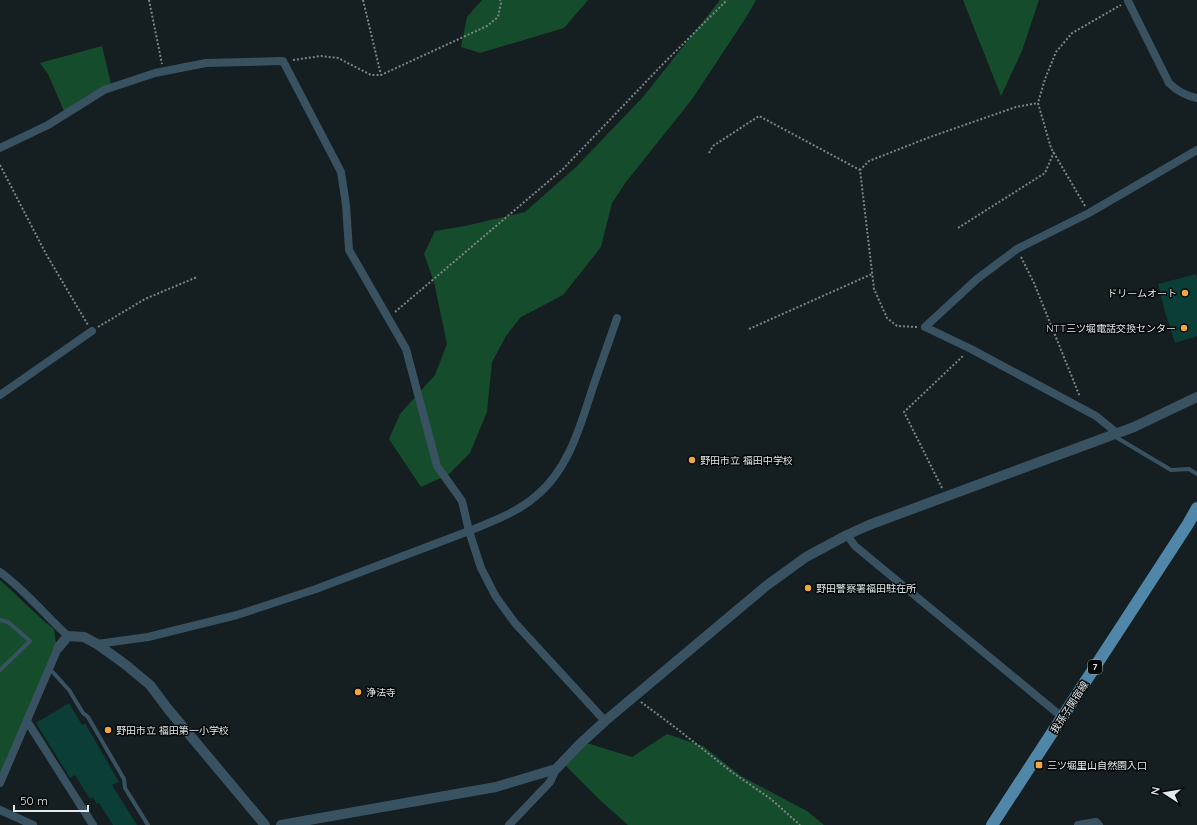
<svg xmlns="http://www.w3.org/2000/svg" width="1197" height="825" viewBox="0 0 1197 825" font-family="Quicksand,'Noto Sans JP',sans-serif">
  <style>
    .green { fill: #154d2c }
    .building { fill: #0a3e37 }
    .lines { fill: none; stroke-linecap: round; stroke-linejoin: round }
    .path { stroke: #7d8486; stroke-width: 2; stroke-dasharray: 2 2; stroke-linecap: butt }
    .service { stroke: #385261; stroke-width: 4 }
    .minor { stroke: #385261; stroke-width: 8 }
    .tertiary { stroke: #385261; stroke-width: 10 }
    .primary { stroke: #5086a7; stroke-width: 12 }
    .poi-dot { fill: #f1a63f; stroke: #050808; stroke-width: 1.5 }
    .labels { text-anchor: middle; stroke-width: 3; stroke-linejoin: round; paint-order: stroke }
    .shield { fill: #050808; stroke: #a0a6a6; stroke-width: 1 }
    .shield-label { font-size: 9px; font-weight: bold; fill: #e3e9ea }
    .poi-label { font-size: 10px; fill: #e3e9ea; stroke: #050808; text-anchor: start }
    .street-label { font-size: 10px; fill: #e3e9ea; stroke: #050808 }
  </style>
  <rect width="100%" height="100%" fill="#151e20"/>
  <path class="green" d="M482 0H588L564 28 480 53 461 47 467 17Z
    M720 0H756L747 16 693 98 626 182 612 203 601 247 563 295 521 317 506 336 492 362 487 412 470 453 448 475 421 487 389 439 400 414 435 375 447 344 434 282 424 254 435 231 465 226 525 212 576 167 643 97Z
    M963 0H1039L1022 51 1001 96Z
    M102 46 111 84 64 111 48 74 40 63Z
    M0 580 45 622 54 629 56 644 54 651 15 739 0 775Z
    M667 734 703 746 741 776 807 811 824 825H628L602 802 565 765 576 744H590L632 757Z"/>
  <path class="building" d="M1196 274 1197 279V336L1175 343 1165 312 1158 284Z
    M69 703 82 725 85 723 119 782 112 785 137 825H113L99 803 97 804 93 797 90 799 75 775 70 778 36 723Z"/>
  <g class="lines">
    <path class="path" d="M149 0 162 64
      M363 0 381 75
      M293 60 321 56 338 58 371 75H381L487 26 498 17 501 3 500 0
      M709 153 713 146 759 116 860 170
      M0 165 46 254 88 325
      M1085 206 1051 148 1038 103 1045 79 1056 52 1072 33 1121 5
      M958 228 1045 173 1054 152
      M1021 257 1034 283 1080 397
      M395 312 563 169 661 66 727 0
      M98 327 145 299 197 277
      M917 327 897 326 887 318 874 289 860 170 869 161 930 137 1016 107 1038 103
      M749 329 872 274
      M942 488 904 412 964 355
      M641 702 676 728 733 773 771 799 800 825"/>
    <path class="service" d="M1114 436 1171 470 1189 469 1197 474
      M0 620 8 622 30 641 0 670
      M50 669 69 690 83 713 88 717 124 779 125 788 148 825"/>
    <path class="minor" d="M1128 1 1169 83C1177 91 1186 96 1197 98
      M0 148 48 125 104 90 155 73 206 63 283 61 341 172 346 205 349 250 406 349 437 466 462 501 469 531 481 568 496 597 515 623 605 721
      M0 395 92 331
      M1117 433 1096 416 971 349 925 327 977 279 1017 249 1089 213 1197 150
      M847 535 855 546 1062 717
      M0 572C25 590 45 615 68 636
      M97 644 148 637 237 615 316 589 469 531C491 522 518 512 536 496 568 470 580 427 592 390 600 366 609 342 617 318
      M27 721 93 825
      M0 783 58 648
      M0 810 33 825
      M509 825 550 782 556 769
      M1078 825 1096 822 1099 825"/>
    <path class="tertiary" d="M58 648 68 636 84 637 97 644 126 665 150 685 168 709 265 825
      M281 825 496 787 556 769 580 744 605 721 766 586 806 557 847 535 869 525 1134 427 1197 397"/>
    <path class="primary" d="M992 825 1188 524 1197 508"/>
  </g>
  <g class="poi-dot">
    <circle cx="1185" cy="293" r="4"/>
    <circle cx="1184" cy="328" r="4"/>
    <circle cx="692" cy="460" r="4"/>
    <circle cx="808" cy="588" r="4"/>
    <circle cx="358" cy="692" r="4"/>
    <circle cx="108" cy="730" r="4"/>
    <rect x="1035" y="761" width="8" height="8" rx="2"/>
  </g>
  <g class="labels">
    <rect class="shield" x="1088" y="660" width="14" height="14" rx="3"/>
    <g class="shield-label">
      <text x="1095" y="670">7</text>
    </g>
    <g class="poi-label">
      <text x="1177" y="297" text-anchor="end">ドリームオート</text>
      <text x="1176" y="332" text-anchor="end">NTT三ツ堀電話交換センター</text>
      <text x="700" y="464">野田市立 福田中学校</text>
      <text x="816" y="592">野田警察署福田駐在所</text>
      <text x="366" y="696">浄法寺</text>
      <text x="116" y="734">野田市立 福田第一小学校</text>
      <text x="1047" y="769">三ツ堀里山自然園入口</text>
    </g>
    <g class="street-label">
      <text transform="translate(1069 707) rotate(-57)" y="4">我孫子関宿線</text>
    </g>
  </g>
  <g transform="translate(1165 793) rotate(282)" stroke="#050808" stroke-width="3" paint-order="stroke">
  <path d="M0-3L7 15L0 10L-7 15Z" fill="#e3e9ea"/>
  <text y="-6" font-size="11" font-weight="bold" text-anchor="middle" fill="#e3e9ea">N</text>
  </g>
  <path d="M14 805v6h74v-6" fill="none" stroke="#e3e9ea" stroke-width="2"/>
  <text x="20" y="805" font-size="12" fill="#e3e9ea" stroke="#050808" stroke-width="3" paint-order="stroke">50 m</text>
</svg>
